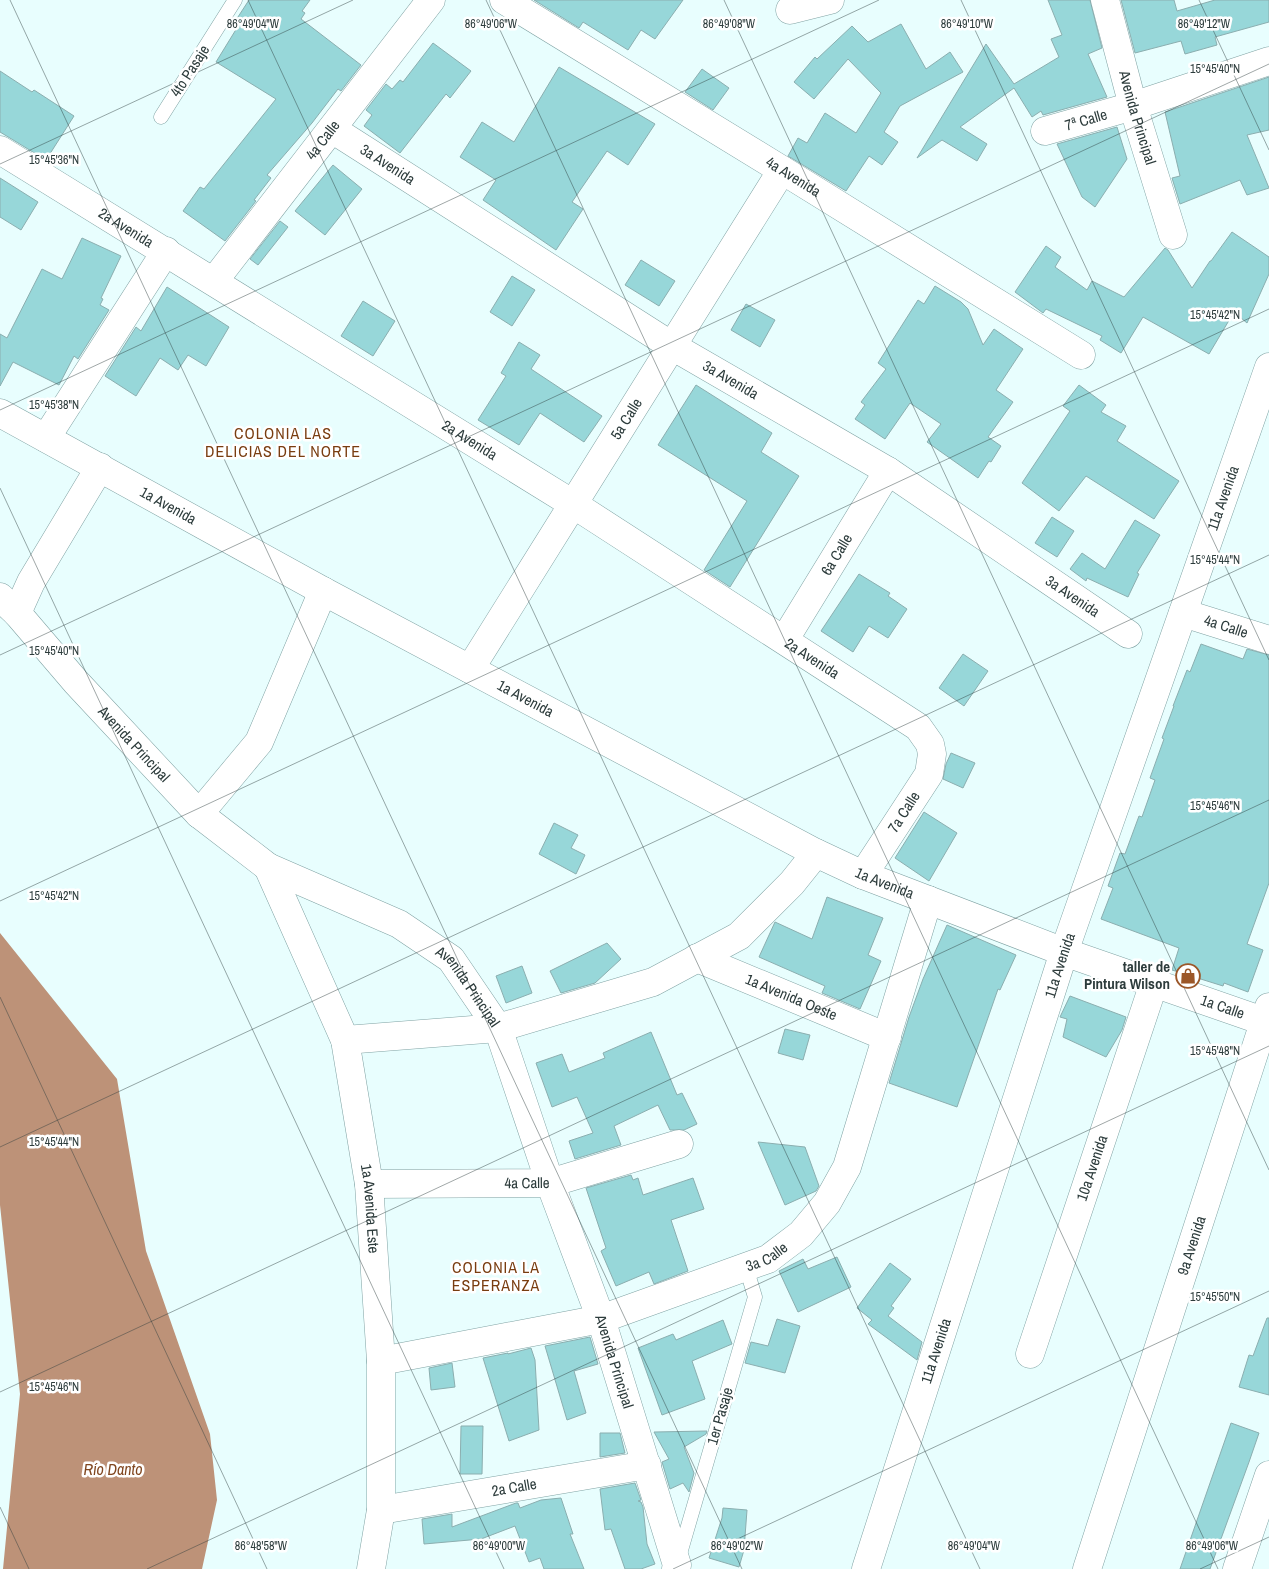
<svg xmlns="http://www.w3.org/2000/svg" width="1269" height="1569" viewBox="0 0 1269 1569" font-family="'Archivo Narrow',sans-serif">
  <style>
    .water { fill: #bd9278 }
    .building { fill: #97d7d9; stroke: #8baeaf }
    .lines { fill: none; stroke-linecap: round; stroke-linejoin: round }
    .service-casing { stroke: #80a3a4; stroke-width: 15 }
    .minor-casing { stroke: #80a3a4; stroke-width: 29 }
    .service { stroke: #fff; stroke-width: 14 }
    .minor { stroke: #fff; stroke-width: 28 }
    .ticks { fill: none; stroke: #2d3c3c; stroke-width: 1; stroke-opacity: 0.45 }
    .labels { text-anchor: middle; stroke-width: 5; stroke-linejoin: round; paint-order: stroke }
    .street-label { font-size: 15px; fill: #2d3c3c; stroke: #fff }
    .poi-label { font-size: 15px; font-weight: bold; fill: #2d3c3c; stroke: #fff; text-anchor: end }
    .neighbourhood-label { font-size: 16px; letter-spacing: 1px; fill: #793d10; stroke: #fff }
    .water-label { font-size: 16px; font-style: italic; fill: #80461f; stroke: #fff }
    .ticks-label { font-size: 12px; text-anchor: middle; fill: #2d3c3c; stroke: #fff; stroke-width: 5; stroke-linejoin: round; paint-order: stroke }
  </style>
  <rect width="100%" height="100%" fill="#e8fefe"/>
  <path class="water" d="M0 933 117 1079 146 1251 210 1434 217 1500 202 1569H3L20 1394 0 1205Z"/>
  <path class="building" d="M249 0H310L302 11 305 13 301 19 361 65 341 91 338 89 312 123 267 175 271 178 254 200 256 201 225 241 183 211 200 187 204 189 276 99 216 62 240 23 236 20Z
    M534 0H683L655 39 641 30 628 50 583 22 579 28Z
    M1048 0H1090L1102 48 1088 54 1107 97 1043 115 1041 111 1032 117 1014 88 960 127 987 144 977 161 942 140 917 158 986 44 1014 84 1059 57 1051 39 1062 35Z
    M1121 0H1174L1177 11 1215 0H1269V22L1215 37 1217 45 1185 54 1181 41 1135 53Z
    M901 24 926 69 950 52 963 72 900 106 884 132 898 142 882 165 869 156 846 191 788 156 798 138 807 143 825 113 856 133 881 93 848 59 814 99 794 82 815 57 817 59 852 26 868 42Z
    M433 43 471 71 450 98 446 94 400 153 364 126 372 115 366 110 386 84 392 89 400 80 403 82Z
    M559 67 655 124 628 165 607 151 572 202 583 209 556 250 483 200 496 180 460 157 482 122 514 142Z
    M702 69 729 88 713 110 685 92Z
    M0 71 32 92 34 90 74 116 46 160 0 132Z
    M1269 77V130L1247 135 1269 188 1247 195 1240 180 1180 204 1172 178 1180 176 1165 112Z
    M1117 127 1127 159 1095 207 1082 197 1057 144Z
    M333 165 362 189 325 235 295 211Z
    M0 178 38 202 21 230 0 217Z
    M280 221 288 227 258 265 250 259Z
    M1232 232 1269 257V274L1247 323 1234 312 1209 354 1143 317 1121 353 1100 340 1102 336 1046 309 1043 313 1015 292 1046 246 1061 257 1055 267 1087 290 1092 281 1124 297 1165 248 1168 250 1192 288 1210 261H1211Z
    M82 238 121 256 101 298 103 299 100 305 109 310 78 359 74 356 59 385 13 362 0 386V334L7 338 42 269 62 279Z
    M641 260 675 281 659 306 625 285Z
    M512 276 535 290 512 326 490 312Z
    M935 286 961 302 968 309 983 345 994 329 1023 349 996 390 1013 402 988 437 1001 446 991 462 989 461 978 478 927 442 941 424 910 403 885 439 855 419 865 405 861 402 886 369 878 363 918 300 924 304Z
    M167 287 229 327 206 366 188 355 178 370 160 358 136 396 105 376 136 327 141 331Z
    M363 301 395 321 373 356 341 336Z
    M746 304 775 320 760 347 731 330Z
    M519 342 540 355 531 369 602 416 584 442 540 413 519 445 478 420 506 376 501 373Z
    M696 385 772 433 761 452 799 476 730 587 704 570 747 501 658 445Z
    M1079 385 1106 405 1101 412 1126 426 1117 441 1179 481 1154 519 1086 476 1059 511 1022 483 1070 411 1063 406Z
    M1052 517 1074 531 1057 557 1035 543Z
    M1135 520 1160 535 1137 573 1139 574 1128 597 1087 578 1086 581 1070 569 1082 553 1105 569Z
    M859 574 890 593 888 596 907 609 888 638 869 626 853 652 821 631Z
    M1201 644 1243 659 1247 649 1269 655V883L1247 944 1263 950 1248 992 1224 983 1223 986 1172 970 1179 948 1101 919 1113 888 1108 886 1120 853 1125 854 1139 816 1142 817 1155 780 1150 778 1164 739 1162 738 1174 706H1173L1187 670 1190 672Z
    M963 654 988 671 964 706 939 688Z
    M951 753 975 763 963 788 943 779 946 764Z
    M924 812 957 833 929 881 895 858Z
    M554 823 578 835 571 848 585 855 576 874 539 854Z
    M827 897 883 918 868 955 881 961 860 1009 822 993 825 986 759 957 775 922 812 939Z
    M947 925 1016 955 1000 990 998 989 957 1107 889 1083 909 1017 923 979Z
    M607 943 621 959 595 983 561 993 550 971Z
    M522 966 532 993 506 1003 496 976Z
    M1070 996 1126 1017 1122 1030 1106 1057 1063 1037 1067 1019 1060 1017Z
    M785 1029 810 1035 803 1060 778 1053Z
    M651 1032 677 1095 682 1093 697 1124 684 1130H670L658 1105 614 1126 621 1145 575 1159 569 1141 593 1133 577 1097 552 1107 536 1063 562 1054 569 1072 605 1058 603 1053Z
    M758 1142 805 1147 819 1186 816 1191 785 1205Z
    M631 1175 633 1180 638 1178 643 1195 693 1178 704 1209 671 1220 688 1271 654 1284 649 1272 616 1286 601 1251 606 1248 586 1188Z
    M837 1257 851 1287 798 1312 779 1271 803 1259 808 1269Z
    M890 1263 911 1279 891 1306 894 1308 888 1316 922 1342 917 1360 868 1324 872 1320 857 1308Z
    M1267 1318H1269V1395L1239 1387 1249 1355 1253 1356Z
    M777 1319 800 1326 785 1373 745 1363 751 1342 768 1346Z
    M723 1320 732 1344 692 1361 705 1399 662 1415 638 1348 673 1334 676 1340Z
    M590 1337 598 1364 574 1371 586 1413 567 1420 545 1346Z
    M531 1348 535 1360 539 1430 509 1441 483 1358 508 1353V1354Z
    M452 1363 455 1387 431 1390 429 1368Z
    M1231 1423 1259 1433 1249 1462 1210 1569H1180Z
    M461 1426H483L482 1474H460Z
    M707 1431 706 1434 684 1447 694 1473 689 1492 683 1483 670 1489 662 1462 669 1459 654 1432Z
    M600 1433H620L625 1453 600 1457Z
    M635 1483 641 1500 638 1501 641 1502 643 1507 647 1544 655 1564 641 1569H625L611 1529 605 1530 600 1489Z
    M561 1498 573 1534H570L584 1569H544L540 1558 529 1562 515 1526 481 1539 424 1544 422 1519 452 1514V1527L516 1503H518L520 1508 541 1500Z
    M723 1508 747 1510 744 1550 739 1567 709 1558 722 1518Z"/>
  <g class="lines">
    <g class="service-casing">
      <path id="service" d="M161 117 235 0
        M679 1557 755 1297 746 1267"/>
    </g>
    <g class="minor-casing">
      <g id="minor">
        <path id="s1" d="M504 0 782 170 1081 355"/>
        <path id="s2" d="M1105 0 1133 106 1173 235"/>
        <path d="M790 10 830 0"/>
        <path id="s3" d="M332 129 672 346 888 471 1128 634"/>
        <path d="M1045 131 1133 106 1269 61"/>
        <path id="s4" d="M0 150 573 504 918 727 930 744 932 754 929 774 863 875"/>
        <path id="s5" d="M214 281 431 0"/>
        <path id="s6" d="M0 413 323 591 816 853 863 875 1064 952 1269 1023"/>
        <path d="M46 438 166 251"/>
        <path id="s7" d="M0 597 17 613 76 682 199 814 268 867 399 924 451 959 498 1028 550 1183 601 1319 677 1565 676 1569"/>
        <path d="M17 613 31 582 100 467"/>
        <path id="s8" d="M1183 613 1269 640"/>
        <path id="s9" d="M785 639 888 471"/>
        <path id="s10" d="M470 669 782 170"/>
        <path d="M199 814 259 742 323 591"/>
        <path id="s11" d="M268 867 345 1040 369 1184 381 1361V1510L371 1569"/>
        <path id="s12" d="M697 958 887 1037"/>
        <path d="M345 1040 498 1028 653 982 739 936 792 883 816 853"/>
        <path id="s13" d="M369 1184 550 1183 679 1144"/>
        <path id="s14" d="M1030 1354 1154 983"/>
        <path id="s15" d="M381 1361 601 1319 768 1259 801 1234 827 1203 847 1167 928 900"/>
        <path id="s16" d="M381 1510 647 1465"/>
        <path id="s17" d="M866 1569 1064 952 1269 367"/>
        <path id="s18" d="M1087 1569 1269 1007"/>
        <path d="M1237 1569 1269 1475"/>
      </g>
    </g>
    <use href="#service" class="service"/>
    <use href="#minor" class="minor"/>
  </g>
  <path class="ticks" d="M10 0 742 1569M248 0 980 1569M486 0 1218 1569M724 0 1269 1170M961 0 1269 660M1199 0 1269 150M0 164 353 0M0 410 879 0M0 488 504 1569M0 655 1269 64M0 901 1269 309M0 997 267 1569M0 1147 1269 555M0 1392 1269 800M0 1507 29 1569M147 1569 1269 1046M673 1569 1269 1291M1200 1569 1269 1537"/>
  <defs>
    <g id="shop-ring" transform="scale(1.25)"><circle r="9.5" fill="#fff" stroke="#9b5729" stroke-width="1.5"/><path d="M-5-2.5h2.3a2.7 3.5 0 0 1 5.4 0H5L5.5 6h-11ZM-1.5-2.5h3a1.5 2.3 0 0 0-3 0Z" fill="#9b5729"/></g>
  </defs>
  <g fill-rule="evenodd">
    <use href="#shop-ring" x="1188" y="976"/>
  </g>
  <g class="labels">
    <g class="street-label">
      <text transform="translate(190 71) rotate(-57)" y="5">4to Pasaje</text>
      <text dy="5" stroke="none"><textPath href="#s2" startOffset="122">Avenida Principal</textPath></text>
      <text transform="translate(1086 120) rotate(-16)" y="5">7ª Calle</text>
      <text dy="5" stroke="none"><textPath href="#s5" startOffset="178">4a Calle</textPath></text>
      <text dy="5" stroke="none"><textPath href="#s3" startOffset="66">3a Avenida</textPath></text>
      <text dy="5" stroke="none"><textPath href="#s1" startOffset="339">4a Avenida</textPath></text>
      <text dy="5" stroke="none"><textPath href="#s4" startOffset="148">2a Avenida</textPath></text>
      <text dy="5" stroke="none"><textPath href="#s3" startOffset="471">3a Avenida</textPath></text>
      <text dy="5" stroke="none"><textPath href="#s10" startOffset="295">5a Calle</textPath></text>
      <text dy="5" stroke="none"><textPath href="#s4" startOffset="552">2a Avenida</textPath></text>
      <text dy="5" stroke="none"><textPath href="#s17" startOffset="1129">11a Avenida</textPath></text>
      <text dy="5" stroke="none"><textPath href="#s6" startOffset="192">1a Avenida</textPath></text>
      <text dy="5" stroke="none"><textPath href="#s9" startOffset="99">6a Calle</textPath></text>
      <text dy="5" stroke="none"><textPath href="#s3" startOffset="876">3a Avenida</textPath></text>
      <text dy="5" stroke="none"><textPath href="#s8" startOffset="45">4a Calle</textPath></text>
      <text dy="5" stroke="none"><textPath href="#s4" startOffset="958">2a Avenida</textPath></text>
      <text dy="5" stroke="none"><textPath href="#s6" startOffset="598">1a Avenida</textPath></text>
      <text dy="5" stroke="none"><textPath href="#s7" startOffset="199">Avenida Principal</textPath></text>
      <text transform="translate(904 812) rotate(-57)" y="5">7a Calle</text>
      <text dy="5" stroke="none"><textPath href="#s6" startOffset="1002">1a Avenida</textPath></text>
      <text dy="5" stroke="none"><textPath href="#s17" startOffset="634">11a Avenida</textPath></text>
      <text dy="5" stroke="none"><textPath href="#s7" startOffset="619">Avenida Principal</textPath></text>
      <text dy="5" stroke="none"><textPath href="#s12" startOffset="102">1a Avenida Oeste</textPath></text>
      <text dy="5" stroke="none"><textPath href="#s6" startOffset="1362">1a Calle</textPath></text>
      <text dy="5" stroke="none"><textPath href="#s14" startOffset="196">10a Avenida</textPath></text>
      <text dy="5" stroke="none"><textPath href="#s13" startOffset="158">4a Calle</textPath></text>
      <text dy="5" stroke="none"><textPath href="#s11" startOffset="360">1a Avenida Este</textPath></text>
      <text dy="5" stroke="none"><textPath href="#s18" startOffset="340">9a Avenida</textPath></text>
      <text dy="5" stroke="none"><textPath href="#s15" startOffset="401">3a Calle</textPath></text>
      <text dy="5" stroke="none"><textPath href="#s17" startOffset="229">11a Avenida</textPath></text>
      <text dy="5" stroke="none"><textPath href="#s7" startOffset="1024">Avenida Principal</textPath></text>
      <text transform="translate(720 1416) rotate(-74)" y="5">1er Pasaje</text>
      <text dy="5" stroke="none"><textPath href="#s16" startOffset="135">2a Calle</textPath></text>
    </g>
    <g class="poi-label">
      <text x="1170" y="972">taller de<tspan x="1170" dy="17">Pintura Wilson</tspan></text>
    </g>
    <g class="neighbourhood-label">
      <text x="283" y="439">COLONIA LAS<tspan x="283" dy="18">DELICIAS DEL NORTE</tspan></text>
      <text x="496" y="1273">COLONIA LA<tspan x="496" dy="18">ESPERANZA</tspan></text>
    </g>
    <g class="water-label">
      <text x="113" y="1475">Río Danto</text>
    </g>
  </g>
  <g class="ticks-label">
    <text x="253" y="28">86°49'04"W</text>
    <text x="491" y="28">86°49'06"W</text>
    <text x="729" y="28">86°49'08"W</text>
    <text x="967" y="28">86°49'10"W</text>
    <text x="1204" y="28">86°49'12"W</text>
    <text x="1215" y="73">15°45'40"N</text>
    <text x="54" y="164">15°45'36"N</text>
    <text x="1215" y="319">15°45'42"N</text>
    <text x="54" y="409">15°45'38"N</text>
    <text x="1215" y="564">15°45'44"N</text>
    <text x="54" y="655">15°45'40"N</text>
    <text x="1215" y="810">15°45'46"N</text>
    <text x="54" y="900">15°45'42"N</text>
    <text x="1215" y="1055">15°45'48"N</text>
    <text x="54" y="1146">15°45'44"N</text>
    <text x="1215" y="1301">15°45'50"N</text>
    <text x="54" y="1391">15°45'46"N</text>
    <text x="261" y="1550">86°48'58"W</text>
    <text x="499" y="1550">86°49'00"W</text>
    <text x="737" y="1550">86°49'02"W</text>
    <text x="974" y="1550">86°49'04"W</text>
    <text x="1212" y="1550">86°49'06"W</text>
  </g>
</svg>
